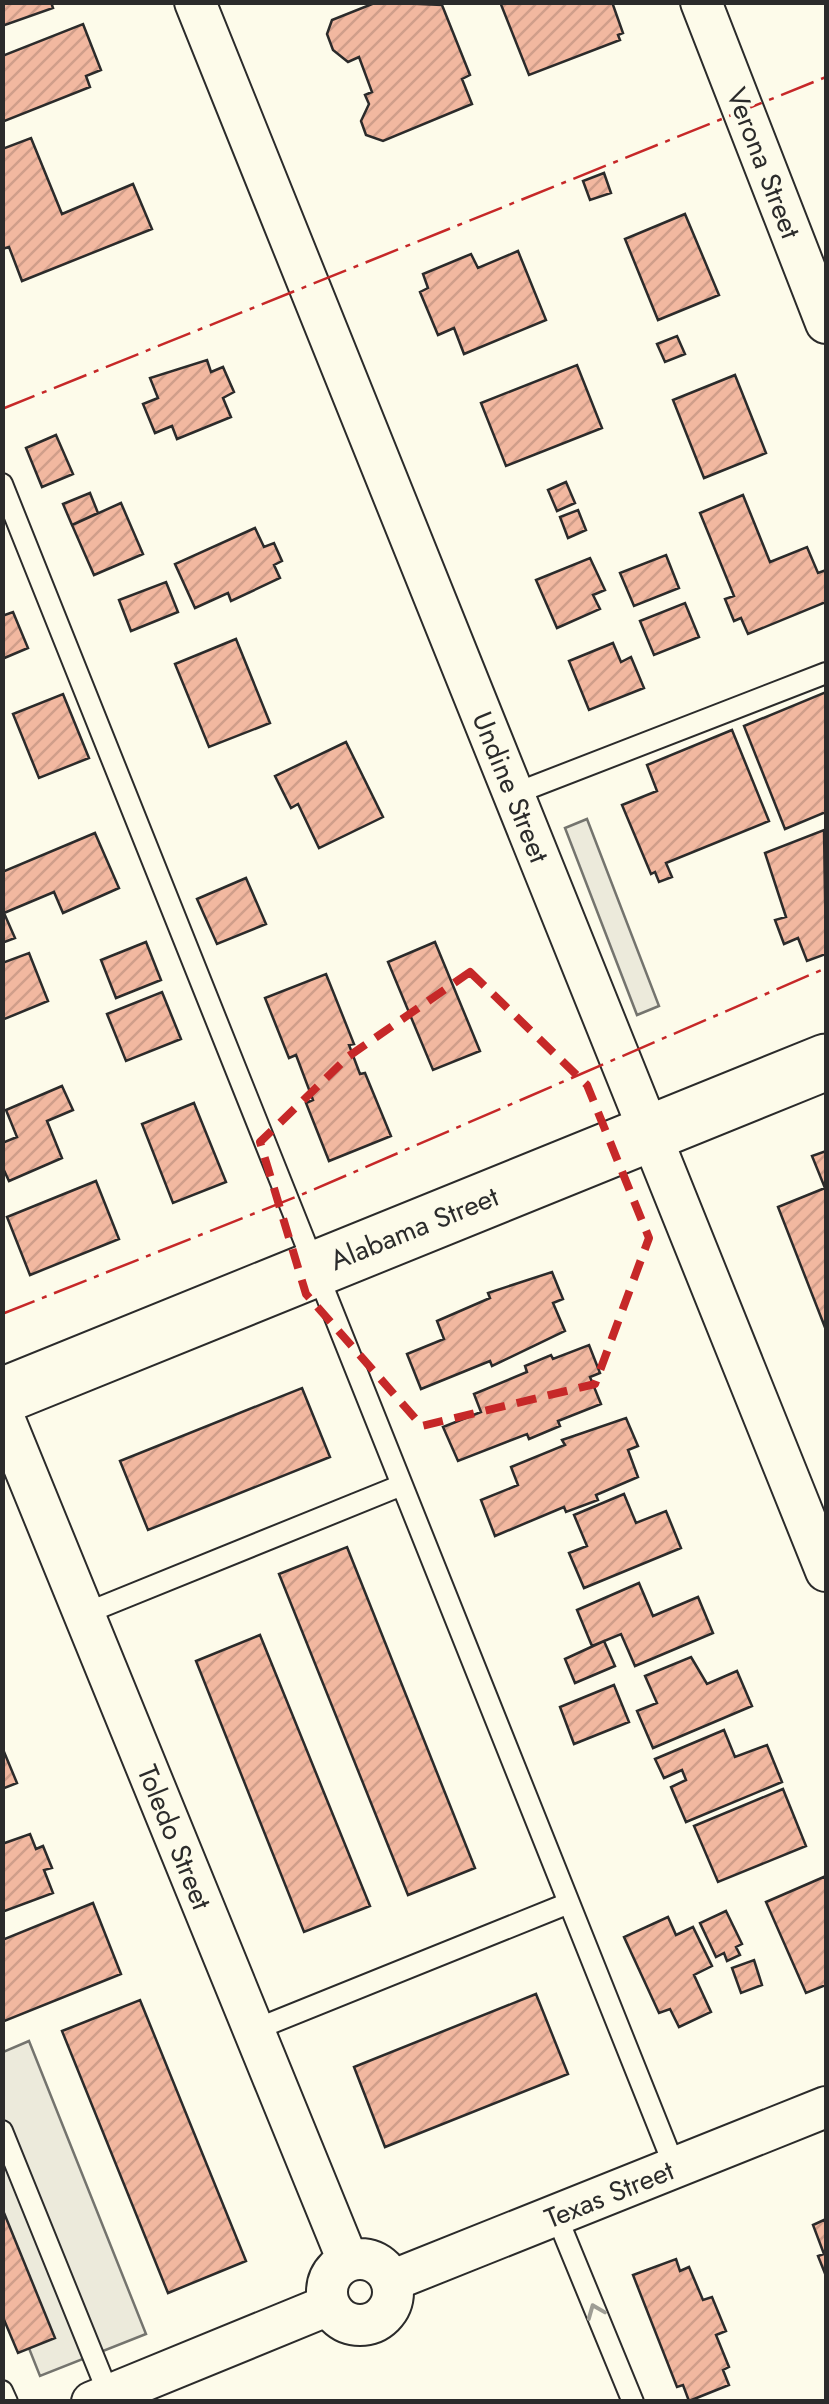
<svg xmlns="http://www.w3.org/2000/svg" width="829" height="2404" viewBox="0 0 829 2404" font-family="Jost,sans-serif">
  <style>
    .parking { fill: #eceadb; stroke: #74746e; stroke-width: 2.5 }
    .building { fill: url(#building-hatch); stroke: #2b2b2b; stroke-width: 2.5 }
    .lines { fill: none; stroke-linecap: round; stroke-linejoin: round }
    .lane-casing { stroke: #2b2b2b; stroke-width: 24 }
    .street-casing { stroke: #2b2b2b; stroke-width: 44 }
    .secondary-casing { stroke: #2b2b2b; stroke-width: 59 }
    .lane { stroke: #fdfbea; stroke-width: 20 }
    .street { stroke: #fdfbea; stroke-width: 40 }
    .secondary { stroke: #fdfbea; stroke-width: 55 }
    .power { stroke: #c62828; stroke-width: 2.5; stroke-dasharray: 35 8 5 8; stroke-linecap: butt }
    .oneway { stroke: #9e9d94 }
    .marked { fill: none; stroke: #c62828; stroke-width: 8; stroke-dasharray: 20 12; stroke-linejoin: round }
    .labels { text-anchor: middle; stroke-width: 8; stroke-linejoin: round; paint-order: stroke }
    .street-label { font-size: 28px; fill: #2b2b2b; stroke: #fdfbea }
  </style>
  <defs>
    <pattern id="building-hatch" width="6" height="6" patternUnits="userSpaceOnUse" patternTransform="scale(2.5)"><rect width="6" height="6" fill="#f2b8a0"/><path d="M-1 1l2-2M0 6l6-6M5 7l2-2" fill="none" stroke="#d09e8a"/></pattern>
  </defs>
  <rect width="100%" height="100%" fill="#fdfbea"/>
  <path class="parking" d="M587 819 659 1006 637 1015 565 828Z
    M29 2041 146 2334 40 2376 3 2283V2052Z"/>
  <path class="building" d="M2 2H51L53 8 2 26Z
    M377 2 442 5 470 75 462 79 472 104 383 141 366 135 361 121 369 104 365 95 372 92 359 57 348 62 333 50 327 34 332 20Z
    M500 2H612L623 33 618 35 620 40 529 75Z
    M83 24 101 70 86 76 90 87 2 122V56Z
    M31 138 62 214 133 184 152 229 22 281 9 247 2 249V149Z
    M604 173 611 193 590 200 583 181Z
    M685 214 719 295 658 320 625 239Z
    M518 251 546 320 464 354 454 328 438 335 420 292 428 288 423 274 471 254 478 268Z
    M677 336 685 354 665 362 657 344Z
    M207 360 211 372 223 367 234 392 223 398 231 417 177 439 172 426 155 433 143 404 158 398 150 378Z
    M577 365 602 428 506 466 481 403Z
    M735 375 766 453 704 478 673 400Z
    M56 435 73 474 42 487 26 448Z
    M566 482 575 503 557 511 548 490Z
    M90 493 98 513 72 525 63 504Z
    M743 495 770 562 807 547 818 573 826 570V602L748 634 741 618 734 621 725 599 734 596 700 513Z
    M121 503 143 554 94 575 72 525Z
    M578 510 586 530 568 538 560 517Z
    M255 528 264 547 274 543 282 561 274 565 280 578 231 601 228 593 195 608 175 564Z
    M666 555 679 588 634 606 620 573Z
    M590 558 605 590 593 595 600 609 557 628 536 580Z
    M166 582 178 612 131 631 119 600Z
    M685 603 699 637 654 655 640 621Z
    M13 612 28 648 2 659V616Z
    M236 639 270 723 209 747 175 664Z
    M613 643 621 662 631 657 644 688 589 710 569 661Z
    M826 692V812L785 829 744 726Z
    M63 694 89 758 39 778 13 714Z
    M732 730 769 821 666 863 672 877 659 882 655 872 651 874 622 805 657 791 647 765Z
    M346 742 383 817 319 848 298 804 291 808 275 776Z
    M824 830 826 954 807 961 798 938 784 944 775 920 786 917 765 853Z
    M95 833 119 888 63 913 54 892 4 913 15 938 2 943V872Z
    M246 878 266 924 217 944 197 899Z
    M146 942 161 980 116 998 101 960Z
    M435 942 480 1051 433 1070 388 962Z
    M29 953 48 1001 2 1020V963Z
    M326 974 354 1044 349 1045 360 1074 365 1073 391 1136 329 1161 306 1103 313 1100 296 1055 289 1058 265 998Z
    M162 992 181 1039 126 1061 107 1014Z
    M62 1086 73 1110 47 1121 62 1158 9 1181 2 1166V1143L17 1137 6 1110Z
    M194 1103 226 1182 173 1203 142 1124Z
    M826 1151V1330L778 1207 825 1188 812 1156Z
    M96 1181 119 1239 30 1275 7 1217Z
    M552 1272 563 1299 553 1303 565 1331 492 1366 490 1361 421 1389 407 1354 444 1339 437 1321 490 1298 488 1293Z
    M589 1345 600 1373 590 1377 601 1404 558 1421 560 1426 529 1439 527 1434 458 1461 443 1427 481 1412 474 1394 527 1372 525 1366 551 1355 553 1359Z
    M302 1388 330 1457 148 1530 120 1461Z
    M626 1418 638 1446 628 1450 638 1477 596 1495 598 1500 566 1512 564 1507 495 1536 481 1500 518 1485 511 1467 565 1445 562 1440Z
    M624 1494 636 1523 666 1511 681 1548 584 1588 569 1553 587 1546 574 1515Z
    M347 1547 475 1868 408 1895 279 1574Z
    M639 1583 653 1616 698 1597 713 1633 635 1666 621 1634 592 1646 577 1610Z
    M260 1635 370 1906 304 1932 196 1661Z
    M604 1641 615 1666 575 1683 565 1659Z
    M691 1657 707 1684 737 1671 752 1706 653 1748 637 1711 657 1703 645 1676Z
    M614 1685 629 1722 574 1744 560 1707Z
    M724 1730 735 1757 767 1745 782 1782 686 1822 671 1787 686 1780 682 1770 664 1778 655 1759Z
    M2 1747 17 1783 2 1789Z
    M783 1789 806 1846 718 1882 694 1826Z
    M30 1834 36 1849 43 1846 52 1868 44 1870 53 1893 2 1912V1844Z
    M826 1876V1985L806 1993 766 1902Z
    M93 1903 121 1974 2 2022V1940Z
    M726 1911 742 1944 736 1947 740 1955 727 1961 724 1953 716 1957 700 1923Z
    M668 1917 676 1935 693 1927 712 1966 694 1975 711 2012 679 2027 670 2009 659 2013 624 1937Z
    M754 1960 762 1985 741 1993 732 1968Z
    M536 1994 568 2074 385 2147 354 2067Z
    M140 2000 246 2261 168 2293 62 2031Z
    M2 2208 55 2338 18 2353 2 2315Z
    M826 2219V2276L818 2256 824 2254 813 2225Z
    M676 2259 680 2271 689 2267 703 2300 712 2297 726 2331 716 2335 729 2367 723 2370 729 2385 689 2401 683 2385 677 2387 633 2275Z"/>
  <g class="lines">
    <g class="lane-casing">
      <path id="lane" d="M2 484 675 2168
        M514 794 826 673
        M84 1614 402 1485
        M254 2030 569 1903
        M2 2131 109 2395
        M556 2215 633 2402
        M2 2391 7 2402"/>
    </g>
    <g class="street-casing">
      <path id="street" d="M195 2 826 1571
        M701 2 826 323
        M2 1413 348 2261
        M327 2292a33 33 0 1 1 66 0a33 33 0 1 1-66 0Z
        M391 2281 826 2107
        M92 2402 329 2305"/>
    </g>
    <g class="secondary-casing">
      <path id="secondary" d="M2 1396 826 1062"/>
    </g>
    <use href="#lane" class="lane"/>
    <use href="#street" class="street"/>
    <use href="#secondary" class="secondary"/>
    <path class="power" d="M2 409 826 77
      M2 1314 308 1192 826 968"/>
  </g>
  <defs><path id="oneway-chevron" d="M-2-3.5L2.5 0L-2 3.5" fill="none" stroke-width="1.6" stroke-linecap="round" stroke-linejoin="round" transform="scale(2.5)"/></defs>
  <use class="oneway" href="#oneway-chevron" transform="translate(595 2311) rotate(-112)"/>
  <path class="marked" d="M470 972 587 1085 649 1238 595 1384 422 1426 306 1294 260 1142 349 1056Z"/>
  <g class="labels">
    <g class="street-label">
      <text transform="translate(764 163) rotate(69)" y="10">Verona Street</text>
      <text transform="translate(511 787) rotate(68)" y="10">Undine Street</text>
      <text transform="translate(414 1228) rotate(-22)" y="10">Alabama Street</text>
      <text transform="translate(175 1837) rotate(68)" y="10">Toledo Street</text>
      <text transform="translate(609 2194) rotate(-22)" y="10">Texas Street</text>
    </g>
  </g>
  <rect width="829" height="2404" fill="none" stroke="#2b2b2b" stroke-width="10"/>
</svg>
